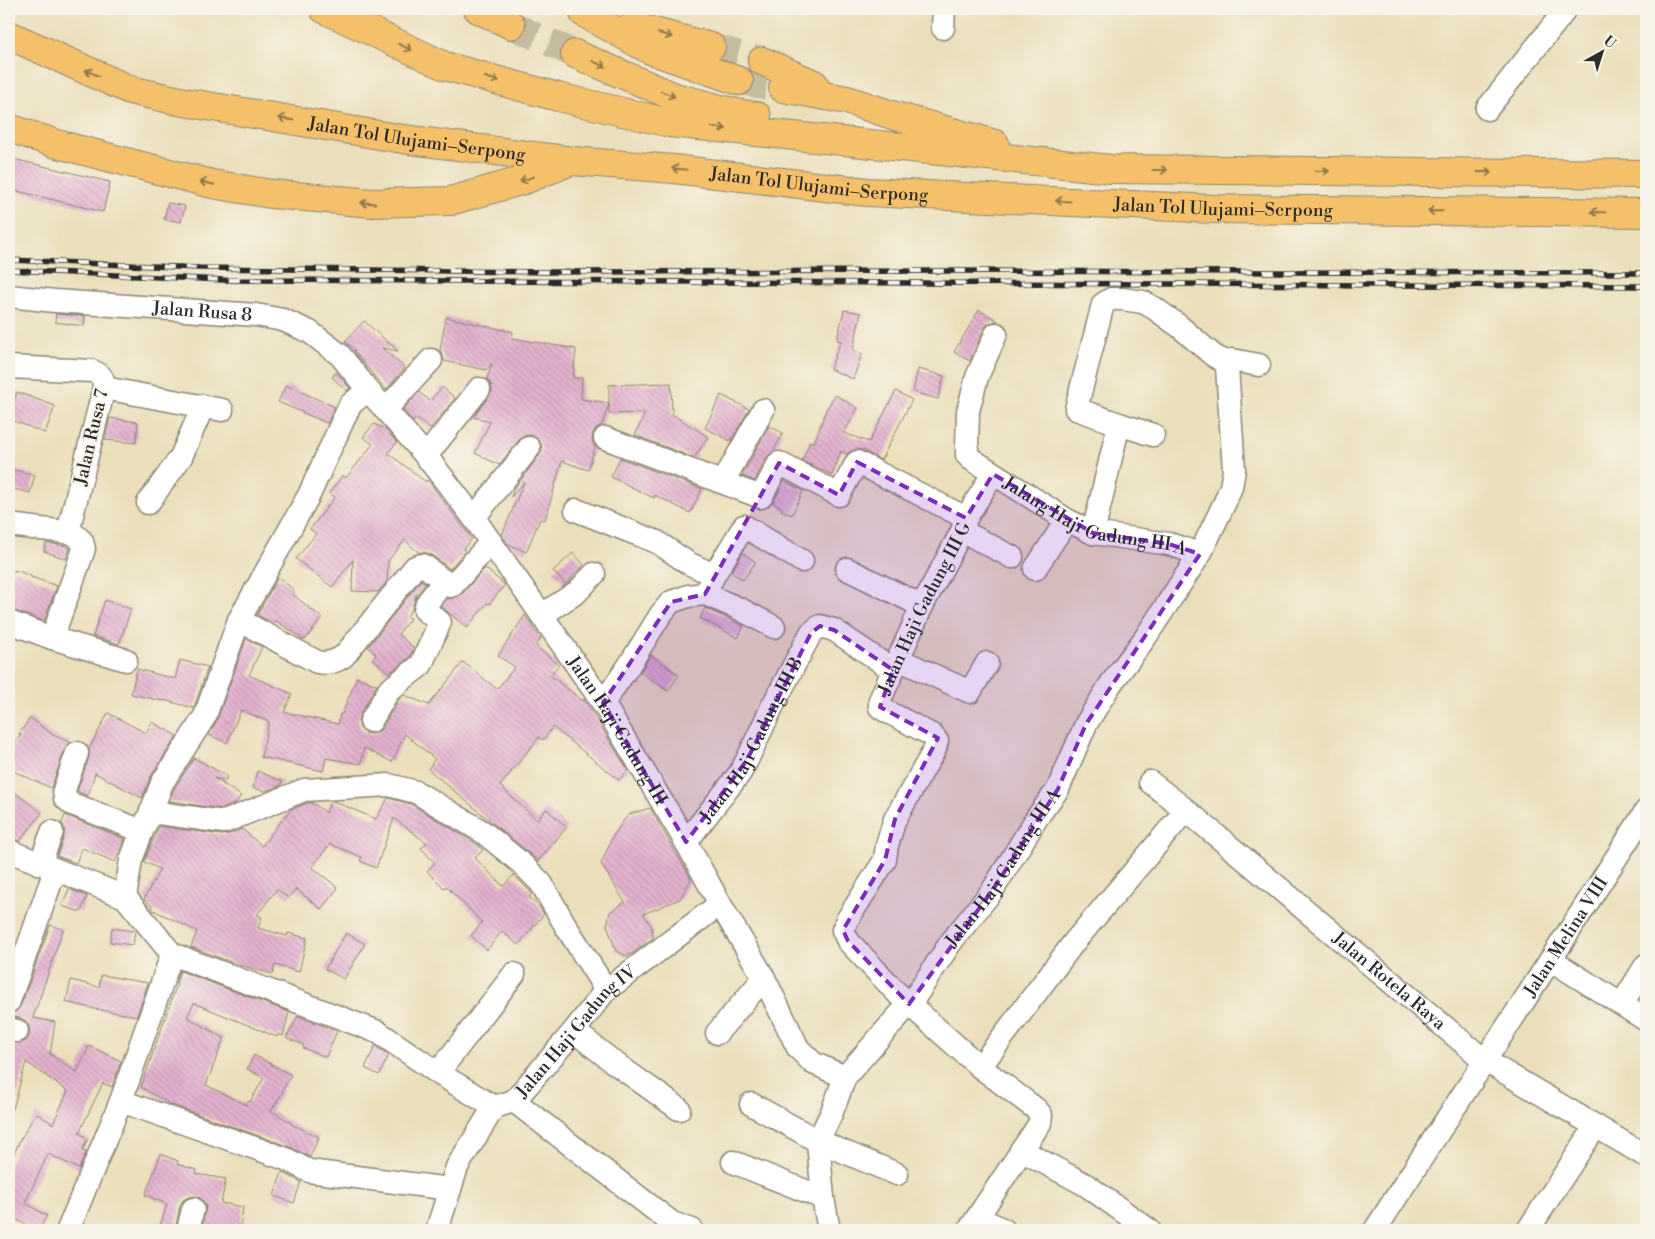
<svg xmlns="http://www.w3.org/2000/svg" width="1655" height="1239" viewBox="0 0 1655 1239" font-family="'Libre Bodoni',serif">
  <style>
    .building { fill: url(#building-back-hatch) }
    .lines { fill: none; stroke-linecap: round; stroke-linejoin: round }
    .highway-tunnel { stroke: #c5bb9e; stroke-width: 28; stroke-dasharray: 28 14; stroke-linecap: butt }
    .minor-casing { stroke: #8b8573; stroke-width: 25 }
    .highway-casing { stroke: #8b8573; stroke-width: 30 }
    .minor { stroke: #fff; stroke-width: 22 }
    .highway { stroke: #f4c16a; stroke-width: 28 }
    .rail-casing { stroke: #2b2b2b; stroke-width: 5.5 }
    .rail { stroke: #f7f3e8; stroke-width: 4; stroke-dasharray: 11; stroke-linecap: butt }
    .oneway { stroke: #90764a }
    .marked { fill: #7b2cbf; fill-opacity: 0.2; stroke: #7b2cbf; stroke-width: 4; stroke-dasharray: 10 6; stroke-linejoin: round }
    .labels { text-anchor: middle; stroke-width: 4; stroke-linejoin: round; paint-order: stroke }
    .street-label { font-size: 18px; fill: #2b2b2b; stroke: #f7f3e8 }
  </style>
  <defs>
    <pattern id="building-back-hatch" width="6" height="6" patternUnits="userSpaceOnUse" patternTransform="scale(1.25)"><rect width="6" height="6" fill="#e3b1cf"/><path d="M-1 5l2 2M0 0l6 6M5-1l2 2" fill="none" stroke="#c398b2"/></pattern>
  </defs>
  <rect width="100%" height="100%" fill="#f7f3e8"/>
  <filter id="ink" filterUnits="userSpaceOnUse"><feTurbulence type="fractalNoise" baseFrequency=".02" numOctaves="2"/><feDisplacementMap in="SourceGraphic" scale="10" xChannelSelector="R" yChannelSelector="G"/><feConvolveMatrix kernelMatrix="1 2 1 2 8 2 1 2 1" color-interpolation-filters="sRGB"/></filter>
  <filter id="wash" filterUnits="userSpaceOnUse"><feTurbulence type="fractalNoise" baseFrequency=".0096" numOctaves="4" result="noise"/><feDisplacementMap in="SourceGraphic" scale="20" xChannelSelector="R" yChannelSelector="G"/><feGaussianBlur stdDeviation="1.12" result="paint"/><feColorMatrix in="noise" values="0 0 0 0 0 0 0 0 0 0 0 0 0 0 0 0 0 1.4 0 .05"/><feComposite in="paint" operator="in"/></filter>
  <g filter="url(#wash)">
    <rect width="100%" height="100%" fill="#ebdfbb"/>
    <g id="blocks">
      <path class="building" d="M9 158 110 182 103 212 9 189Z
        M168 203 185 206 181 222 164 219Z
        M844 310 861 313 853 350 862 354 853 379 830 369 841 341 837 340Z
        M979 310 998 321 989 323 984 328 970 361 954 352Z
        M56 314 85 316 84 326 55 322Z
        M446 317 513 332 512 338 576 349 573 378H582L581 399 609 403V385L671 383 672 414 708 437 694 458 635 435 645 413 609 414V404L602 425 596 428 593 434 592 441 595 447 588 470 562 461 545 520 540 519 526 552 508 544 502 535 524 482 511 497 513 490 539 456 542 450 541 444 537 438 531 435 524 436 519 440 499 465 475 453 490 422 474 417 492 391 491 384 487 379 492 363 486 370 444 361 443 356 440 350Z
        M364 321 398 351 382 348 405 368 386 390 354 351 355 350 345 341Z
        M918 369 944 376 938 399 913 392Z
        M336 372 350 388 347 391 332 377Z
        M286 385 335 407 327 423 278 402Z
        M442 387 455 398 430 429 416 418 413 422 403 410 419 392 430 401Z
        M896 391 912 400 881 460 863 450 857 449 851 451 847 454 841 451 832 475 802 461 810 441 814 443 826 410 835 395 858 408 844 433 869 442Z
        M17 392 55 406 45 433 9 419V397L14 401Z
        M721 395 749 409 731 441 705 428Z
        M110 418 138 422 136 443 105 440Z
        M374 424 385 429 397 442 388 453 426 482 427 480 430 483 472 539 463 549 465 551 450 569 432 555 427 553 418 552 405 540 388 561 387 581 378 592 352 591 353 560 332 587 296 559 316 534 310 529 335 497 329 493 343 475 346 478 373 444 363 437Z
        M769 426 783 433 773 452 767 457 755 481 742 476Z
        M620 458 702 489 690 513 655 495 654 498 611 477Z
        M14 470 35 475 30 493 10 488Z
        M784 481 803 491 792 515 781 510 782 508 773 503Z
        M46 543 67 546 70 548 66 559 44 551Z
        M573 553 584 565 565 584 553 571Z
        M743 553 756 562 743 580 731 572Z
        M485 568 505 585 489 604 487 603 467 628 441 606 447 599 454 598 462 594Z
        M9 570 14 572 15 570 31 576V577L57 586 44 621 9 609Z
        M278 577 294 590 292 594 322 618 305 640 275 620 273 623 257 615Z
        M421 580 426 583 416 595 412 609 407 616 410 619 398 634 414 648 410 657 389 673 373 659 376 654 368 647Z
        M105 600 131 609 119 644 93 636Z
        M705 608 744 626 738 638 700 618Z
        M525 615 541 638 536 646 559 665 550 675 583 701 584 699 628 770 619 780 553 727 543 740 539 737 500 786 537 820 546 809 567 827 538 861 428 769 435 759 405 734 392 762 364 748 361 764 326 758 323 771 261 757 269 722 241 710 227 743 209 735 217 720 246 639 262 647 249 675 292 694 284 712 338 724 340 714H342L357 677 377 685 360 714 358 720 360 728 365 733 371 734 377 733 382 728 399 699 404 695 429 705 463 662 497 689 515 667 498 656Z
        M651 655 679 675 668 691 640 672Z
        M180 660 208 667 194 708 163 700 162 701 131 694 137 669 175 679Z
        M108 713 146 733 152 722 177 736 151 776 142 798 95 773 88 796 77 791 89 757V749Z
        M30 718 53 735 70 742 65 749 51 788 9 769V752L21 735 19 734Z
        M194 758 227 776 225 781 214 778 241 796 236 803 222 809 169 801 174 789Z
        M257 771 282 781 281 785 265 791 253 788Z
        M9 788 42 813 20 841 9 838Z
        M388 798 411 804 475 843 483 850 475 858 503 886 514 875 530 891 532 894 529 897 539 906 544 914 518 945 502 931 487 950 471 936 482 922 446 886 444 888 427 871 435 863 421 848 427 843 394 818 376 868 360 861 362 857 330 844 312 867 338 888 321 909 296 889 288 898 277 889 257 915 262 917 258 928 287 936 288 933 307 938 299 972 275 965 273 974 239 965 191 947 197 931 153 910 151 905 144 899 160 869 144 862 159 826 222 835 229 834 242 829 262 846 290 810 307 803H313L326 813 330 802 333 801 376 819Z
        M650 808 691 879 680 899 643 914 652 927 653 938 633 953 626 956 616 951 607 925 610 912 625 902 601 864 612 838 624 820 630 814Z
        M65 815 125 839 115 862 82 848 76 863 57 856 64 836 65 829 62 823Z
        M69 889 87 896 81 912 62 906Z
        M50 925 63 929 33 1018 55 1022 50 1054 77 1072 89 1046 121 1061 112 1087 103 1083 79 1133 88 1138 82 1151 86 1152 79 1169 48 1154 25 1203 47 1216 39 1230H34L9 1215V1166L20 1140 36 1113 53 1124 68 1091 26 1062 13 1109H9V1042L21 1043 27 1040 30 1034 29 1027 26 1021 20 1018 9 1016V1014L17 1011 21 1005Z
        M112 928 135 931 133 945 110 942Z
        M346 933 365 944 344 979 325 969Z
        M9 943 14 946 9 962Z
        M180 971 289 1012 283 1036 278 1034 277 1037 194 1003 187 1017 224 1038 206 1085 246 1105 248 1101 250 1102 264 1078 247 1069 254 1055 291 1075 282 1091 283 1092 271 1111 292 1123 291 1124 319 1137 310 1157 290 1147 172 1105 141 1087 177 984H176Z
        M101 975 148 983 137 1016 95 1009 66 1002 71 980 99 987Z
        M298 1016 337 1031 326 1057 303 1048 304 1045 286 1038Z
        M375 1046 389 1055 379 1075 365 1068Z
        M161 1154 178 1161 177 1164 197 1170 196 1174 226 1179 221 1203 243 1207 240 1229 218 1226V1230L202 1227 206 1206 202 1199 196 1196 189 1197 183 1200 180 1206 175 1230H159L167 1204 145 1195Z
        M282 1172 301 1182 294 1203 274 1196Z"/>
    </g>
  </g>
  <g filter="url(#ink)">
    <use href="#blocks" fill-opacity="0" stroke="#8b8573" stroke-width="1"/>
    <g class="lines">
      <path class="highway-tunnel" d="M511 25 575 54
        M711 47 762 61
        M739 81 783 88"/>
      <g class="minor-casing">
        <g id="minor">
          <path d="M943 28 944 9"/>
          <path d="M1487 109 1560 17 1565 9"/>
          <path id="s1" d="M9 296 55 301 256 315 283 320 310 332 340 355 368 390 426 456 474 518 603 703 686 842 720 904 764 978 798 1048 813 1063 845 1077"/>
          <path id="s2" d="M996 334 977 377 968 411 967 449V455L971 459 1067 520 1093 533 1169 544 1200 554"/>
          <path d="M9 367 92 371C101 374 104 378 104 388L68 532"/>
          <path d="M104 388 222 410"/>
          <path d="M386 409 431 360"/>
          <path d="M1119 424 1153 435"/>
          <path d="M605 438 761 497 779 463 839 495 857 462 966 518"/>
          <path d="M426 456 479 389"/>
          <path d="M723 482 763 410"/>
          <path d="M148 503 181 457 203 406"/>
          <path d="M576 510 657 542 688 563 714 575"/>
          <path d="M474 518 529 448"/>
          <path d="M9 525 73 533 82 541 84 549 52 638"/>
          <path d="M962 531 1012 557"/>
          <path d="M1093 533 1119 424 1076 409 1103 304 1111 299H1122L1143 302 1154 308 1179 326 1214 356 1228 363"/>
          <path d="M847 569 922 606"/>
          <path d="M1035 569 1067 520"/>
          <path d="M705 594 740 609 774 627"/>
          <path d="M542 615 577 592 594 574"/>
          <path d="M239 620 317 662C328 664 335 662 344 656L415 567 422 565 426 567 450 586 453 585 490 543"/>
          <path d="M9 622 52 638 126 660"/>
          <path d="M898 659 970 692 987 663"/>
          <path d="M603 703 628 667 661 614 671 602 688 596 705 594 714 575 744 526 802 561"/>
          <path d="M371 721 389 690 421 665 440 622 425 610 427 603 444 581"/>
          <path d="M77 753 64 790 65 798 72 804 142 831"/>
          <path id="s3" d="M1150 782 1186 810 1484 1060 1646 1156"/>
          <path d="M151 812 224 822 304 790 389 785 416 792 483 832 521 863 541 883 567 928 601 982 605 991"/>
          <path id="s4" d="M686 842 740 773 747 760 772 707 811 633 820 626 834 630 893 670"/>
          <path d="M9 851 125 897 172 954 378 1032 438 1073 494 1107"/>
          <path d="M40 864 52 832"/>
          <path d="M125 897 131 860 142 831 151 812 162 783 205 716 239 620 309 495 350 405 368 390"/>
          <path d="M1551 960 1646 1020"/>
          <path d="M9 1001 55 870"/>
          <path d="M1622 1004 1646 965"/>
          <path d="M9 1029 17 1031"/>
          <path d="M574 1031 612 1061 679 1109"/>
          <path d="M717 1033 764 978"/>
          <path d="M980 1067 1075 941 1186 810"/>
          <path d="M438 1073 514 974"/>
          <path d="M121 1101 286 1159 309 1171 450 1189"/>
          <path d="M514 1101 672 1223 692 1230"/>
          <path d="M751 1104 818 1141 897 1174"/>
          <path d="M1021 1150 1086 1185 1149 1230"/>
          <path d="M733 1162 823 1198"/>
          <path d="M979 1218 1004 1230"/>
          <path d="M68 1230 121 1101 172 954"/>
          <path d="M188 1230 193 1209"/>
          <path id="s5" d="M437 1230 457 1167 494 1107 514 1101 574 1031 605 991 720 904"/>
          <path id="s6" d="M829 1230 823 1198 818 1141 832 1112 845 1077 915 997 951 942 992 891 1038 816 1058 789 1086 724 1110 685 1145 638 1200 554 1225 502 1231 487 1234 470 1227 367 1228 363 1232 360 1259 365"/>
          <path id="s7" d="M969 1230 1040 1123 1041 1115 1036 1109 980 1067 901 997 848 941 843 930 847 920 885 860 887 845 895 819 935 749 937 741 932 735 886 711 880 707V700L922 606 962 531 966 518 993 474"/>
          <path id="s8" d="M1375 1230C1465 1090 1557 952 1646 811"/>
          <path d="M1528 1230 1596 1126"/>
        </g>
      </g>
      <g class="highway-casing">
        <g id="highway">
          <path d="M324 9 445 66 558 97 670 123 1111 169 1646 174"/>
          <path d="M478 9 511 25"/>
          <path d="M584 13 650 50 739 81"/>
          <path d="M632 26 711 47"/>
          <path id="s9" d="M9 35 130 90 184 102 403 139 573 161 674 169 867 192 1214 209 1646 213"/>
          <path d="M575 54 675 97 736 113 757 116"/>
          <path d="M762 61 814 84"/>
          <path d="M783 88 847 100 895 116 995 144"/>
          <path d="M9 128 57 144 212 184 271 194 373 203 450 201 524 180 571 161"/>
        </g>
      </g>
      <use href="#minor" class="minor"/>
      <use href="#highway" class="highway"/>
      <g class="rail-casing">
        <path id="rail" d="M9 260 200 268 548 272 949 271 1646 273
          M9 270 223 280 1646 286"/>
      </g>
      <use href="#rail" class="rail"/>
    </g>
    <defs><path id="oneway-shaft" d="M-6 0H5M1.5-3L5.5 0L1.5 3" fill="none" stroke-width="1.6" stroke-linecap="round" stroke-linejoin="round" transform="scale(1.25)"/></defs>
    <g class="oneway">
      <use href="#oneway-shaft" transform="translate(665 35) rotate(15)"/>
      <use href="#oneway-shaft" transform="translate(405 47) rotate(25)"/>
      <use href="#oneway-shaft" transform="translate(599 64) rotate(24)"/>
      <use href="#oneway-shaft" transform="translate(92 73) rotate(-156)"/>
      <use href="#oneway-shaft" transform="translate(492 79) rotate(16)"/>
      <use href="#oneway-shaft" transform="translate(668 94) rotate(22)"/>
      <use href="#oneway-shaft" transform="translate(286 119) rotate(-170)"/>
      <use href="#oneway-shaft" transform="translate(719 128) rotate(6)"/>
      <use href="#oneway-shaft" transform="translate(679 169) rotate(-174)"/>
      <use href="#oneway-shaft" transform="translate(1160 170)"/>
      <use href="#oneway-shaft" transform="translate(1322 171)"/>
      <use href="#oneway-shaft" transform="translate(1485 172)"/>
      <use href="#oneway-shaft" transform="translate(527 179) rotate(160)"/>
      <use href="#oneway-shaft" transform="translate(207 183) rotate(-167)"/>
      <use href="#oneway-shaft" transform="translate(1063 201) rotate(-177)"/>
      <use href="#oneway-shaft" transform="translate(368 203) rotate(-176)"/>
      <use href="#oneway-shaft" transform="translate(1435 211) rotate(-179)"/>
      <use href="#oneway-shaft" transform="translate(1598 212) rotate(-179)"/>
    </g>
  </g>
  <path class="marked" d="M857 462 966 518 993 474 1093 533 1169 544 1200 554 1086 724 1058 789 992 891 909 1004 848 941 843 930 885 860 895 819 938 738 880 707 893 670 834 630 820 626 811 633 747 760 686 842 603 703 671 602 705 594 779 463 839 495Z"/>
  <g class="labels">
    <g class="street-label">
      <text dy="6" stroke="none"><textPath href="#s9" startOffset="424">Jalan Tol Ulujami–Serpong</textPath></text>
      <text dy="6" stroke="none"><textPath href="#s9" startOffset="829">Jalan Tol Ulujami–Serpong</textPath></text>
      <text dy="6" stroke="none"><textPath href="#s9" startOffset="1234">Jalan Tol Ulujami–Serpong</textPath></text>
      <text dy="6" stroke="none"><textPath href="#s1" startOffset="194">Jalan Rusa 8</textPath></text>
      <text transform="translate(91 437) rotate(-77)" y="6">Jalan Rusa 7</text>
      <text dy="6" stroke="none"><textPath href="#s2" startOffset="271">Jalang Haji Gadung III A</textPath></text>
      <text dy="6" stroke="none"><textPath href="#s7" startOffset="798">Jalan Haji Gadung III G</textPath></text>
      <text dy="6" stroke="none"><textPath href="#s1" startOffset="810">Jalan Haji Gadung III</textPath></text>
      <text dy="6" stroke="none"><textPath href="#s4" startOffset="122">Jalan Haji Gadung III B</textPath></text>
      <text dy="6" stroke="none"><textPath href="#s6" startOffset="422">Jalan Haji Gadung III A</textPath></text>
      <text dy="6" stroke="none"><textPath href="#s8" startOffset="350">Jalan Melina VIII</textPath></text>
      <text dy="6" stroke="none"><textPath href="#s3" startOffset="311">Jalan Rotela Raya</textPath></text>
      <text dy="6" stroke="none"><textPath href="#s5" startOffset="251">Jalan Haji Gadung IV</textPath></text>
    </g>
  </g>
  <rect width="1655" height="1239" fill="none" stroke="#f7f3e8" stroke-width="30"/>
  <g transform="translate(1602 52) rotate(39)" stroke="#f7f3e8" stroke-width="4" paint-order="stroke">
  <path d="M0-4L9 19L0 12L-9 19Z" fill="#2b2b2b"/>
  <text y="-8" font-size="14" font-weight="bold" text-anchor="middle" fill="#2b2b2b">U</text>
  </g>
</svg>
